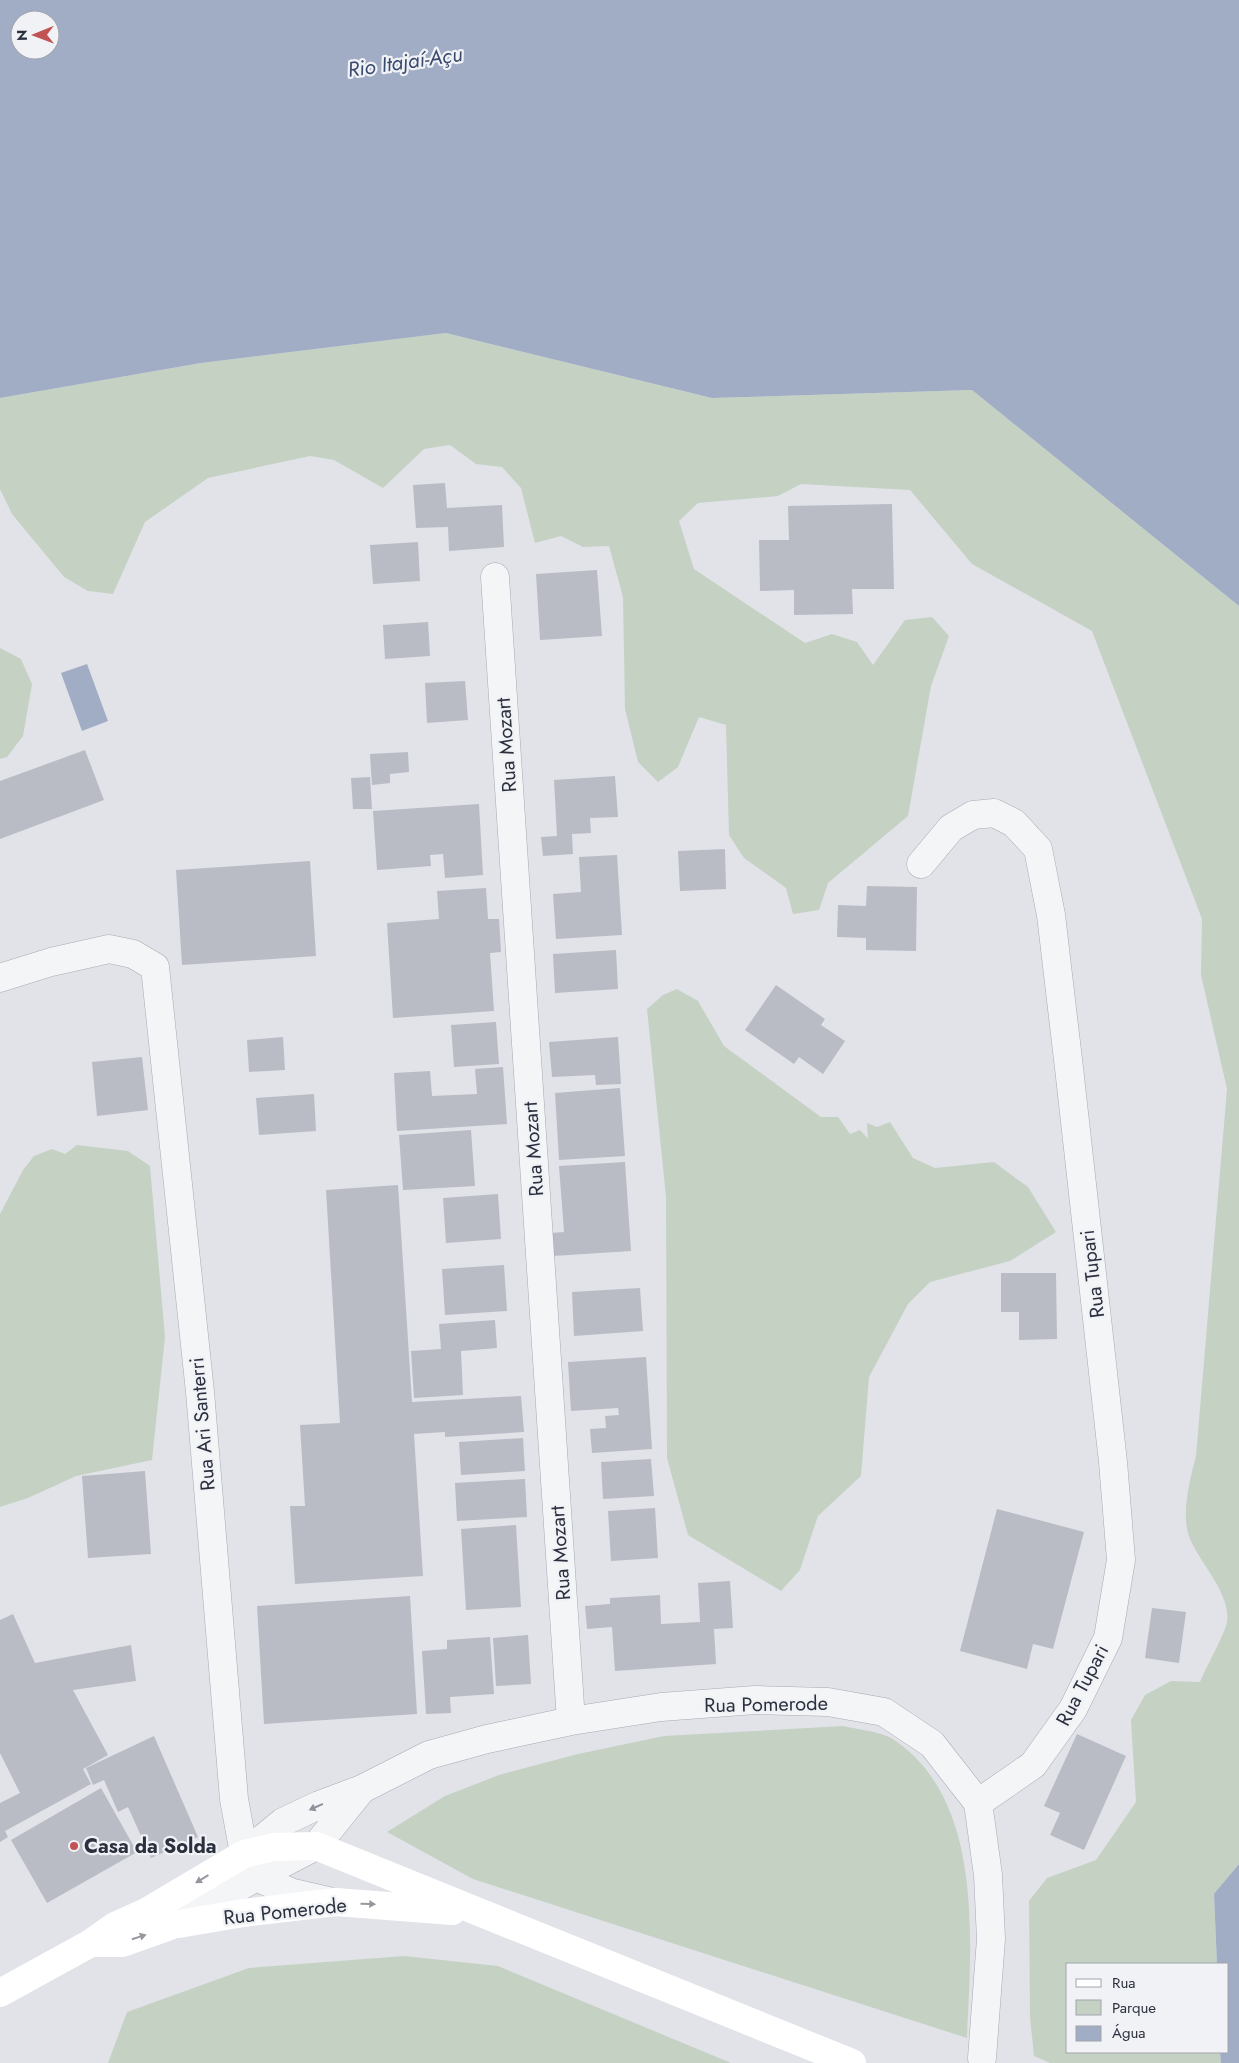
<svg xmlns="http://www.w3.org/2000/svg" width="1239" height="2063" viewBox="0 0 1239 2063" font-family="Jost,sans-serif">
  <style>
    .green { fill: #c5d2c3 }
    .water { fill: #a0adc5; fill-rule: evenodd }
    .building { fill: #b9bcc5 }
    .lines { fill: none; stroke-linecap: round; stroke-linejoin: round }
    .street-casing { stroke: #a7aab3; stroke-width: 29 }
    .street { stroke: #f4f5f7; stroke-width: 28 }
    .secondary { stroke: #fff; stroke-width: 28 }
    .oneway { fill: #90929b }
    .oneway2 { fill: #95989f }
    .poi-dot { fill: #c15354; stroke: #f1f2f6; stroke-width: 2 }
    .labels { text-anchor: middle; stroke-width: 4.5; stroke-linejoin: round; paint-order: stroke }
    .street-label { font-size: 20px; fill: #2b303f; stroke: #f1f2f6 }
    .poi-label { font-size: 20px; font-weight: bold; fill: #2b303f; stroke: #f1f2f6; text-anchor: start }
    .water-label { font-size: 21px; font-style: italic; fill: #394a6f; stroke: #f1f2f6 }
  </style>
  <rect width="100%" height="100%" fill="#e1e3e9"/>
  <path class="green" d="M446 333 712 398 972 390 1239 606V1864L1214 1895 1217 1964H1068V2052H1220L1221 2063H1050L1034 2056 1030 2017 1029 1901 1047 1878 1096 1860 1136 1802 1131 1720 1145 1695 1171 1681 1200 1682C1205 1669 1225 1634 1227 1622 1231 1592 1198 1562 1189 1536 1181 1515 1190 1478 1196 1456L1227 1089 1201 975 1202 919 1092 631 972 564 910 490 801 484 778 496 698 503 679 521 694 569 805 643 832 634 857 642 873 665 905 620 932 617 949 636 931 686 908 816 828 883 819 910 793 914 786 888 744 858 729 835 726 725 699 717 678 767 658 782 638 762 625 709 623 597 609 546 583 547 561 536 535 543 521 488 502 467 476 464 450 445 424 449 383 488 334 460 310 456 208 478 145 522 113 594 88 591 64 577 12 514 0 489V398L201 363Z
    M0 648 21 659 32 684 23 736 7 757 0 759Z
    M677 989 698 1001 724 1046 821 1117H838L850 1134 860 1130 868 1139 867 1123 877 1127 890 1122 913 1158 935 1168 994 1162 1028 1187 1056 1232 1010 1261 930 1282 908 1304 869 1377 861 1476 818 1516 800 1570 781 1591 688 1535 667 1458 666 1197 647 1009 663 995Z
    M77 1145 128 1151 150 1166 165 1337 152 1460 76 1476 28 1498 0 1507V1214L23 1170 34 1156 52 1149 65 1154Z
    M843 1726C856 1729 881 1732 891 1738 985 1797 971 1942 967 2038L473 1879 387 1832 445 1796 499 1775 578 1754 664 1736Z
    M404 1956 498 1966 731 2063H108L127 2012 249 1968Z"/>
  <path class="water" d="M0 0H1239V606L972 390 712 398 446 333 201 363 0 398ZM20 20H50V50H20Z
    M87 664 108 721 82 731 61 673Z
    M1239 1864V2063H1221L1220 2052H1228V1964H1217L1214 1894Z"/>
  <path class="building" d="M445 483 447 508 502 505 504 547 449 551 448 527 416 528 413 485Z
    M892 504 894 589H852L853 614 794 615V590L760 591 759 540H789L788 506Z
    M418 542 420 581 373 584 370 545Z
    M597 570 602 636 540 640 536 574Z
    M428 622 430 656 385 659 383 625Z
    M465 681 468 720 427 723 425 683Z
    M85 750 104 800 0 839V781Z
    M408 752 409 772 390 774V783L372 785 370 754Z
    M615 776 618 817 590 818 591 833 572 834 573 854 543 856 541 837 557 836 554 780Z
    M370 777 372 809H353L351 778Z
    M479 804 483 875 445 878 443 854 430 855 431 866 377 870 373 811Z
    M725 849 726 889 680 891 678 851Z
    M617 855 622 935 556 939 553 894 581 892 579 857Z
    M310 861 316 956 182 965 176 870Z
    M867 886 917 887 916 951 866 950V938L837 937 838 905 866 906Z
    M486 888 488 919H499L501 952 490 953 494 1011 393 1018 387 923 439 919 437 891Z
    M616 950 618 989 555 993 553 954Z
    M776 985 825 1019 821 1025 845 1041 823 1074 799 1057 794 1064 745 1030Z
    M496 1022 499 1064 454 1067 451 1025Z
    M283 1037 285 1070 249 1072 247 1040Z
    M618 1037 621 1084 596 1085 595 1075 552 1077 549 1042Z
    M142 1057 148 1110 97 1116 92 1062Z
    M503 1067 507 1124 397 1131 394 1073 430 1071 432 1096 477 1094 475 1069Z
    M620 1088 625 1156 559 1160 555 1093Z
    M314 1094 316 1131 259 1135 256 1098Z
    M471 1130 475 1186 403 1190 399 1135Z
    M625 1162 631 1251 553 1256 551 1233 564 1232 559 1166Z
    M398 1185 412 1402 521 1396 524 1432 445 1437V1432L414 1434 423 1576 295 1584 290 1506H305L300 1425 340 1423 326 1190Z
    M498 1194 501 1239 446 1243 443 1198Z
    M504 1265 507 1311 445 1315 442 1269Z
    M1001 1273H1056L1057 1339 1019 1340V1312H1001Z
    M640 1288 643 1331 574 1336 572 1292Z
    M495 1320 497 1348 461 1351 463 1395 414 1398 411 1351 441 1349 439 1324Z
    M646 1357 652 1449 592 1453 590 1429 606 1428 605 1416 619 1415 618 1408 571 1411 568 1362Z
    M523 1438 525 1471 461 1475 459 1442Z
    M651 1459 654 1496 603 1499 601 1462Z
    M145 1471 151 1554 88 1558 82 1476Z
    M525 1479 527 1517 457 1521 455 1483Z
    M655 1508 658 1558 611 1561 608 1511Z
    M997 1509 1084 1532 1053 1649 1033 1644 1027 1669 960 1651Z
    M516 1525 521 1607 466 1610 461 1529Z
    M730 1581 733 1628 714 1629 716 1664 615 1671 612 1627 587 1629 585 1606 610 1604V1598L660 1595 661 1624 700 1622 698 1583Z
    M410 1596 417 1714 264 1724 257 1606Z
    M1152 1608 1186 1612 1179 1663 1145 1658Z
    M13 1614 35 1663 131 1645 136 1681 73 1690 108 1755 83 1769 91 1784 5 1831 8 1837 0 1842V1803L20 1793 0 1753V1620Z
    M528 1635 531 1684 496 1686 493 1638Z
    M490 1637 494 1694 450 1697 451 1713 426 1714 422 1651 447 1649V1640Z
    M1077 1734 1126 1756 1084 1850 1050 1835 1060 1813 1044 1806Z
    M154 1736 198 1837 151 1858 128 1807 118 1812 104 1780 93 1785 86 1768Z
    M101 1788 137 1852 47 1903 11 1840Z"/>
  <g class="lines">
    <g class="street-casing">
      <path id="street" d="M495 577 571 1721
        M921 864 951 828 973 815 994 813 1014 823 1038 849 1051 915 1069 1068 1113 1462 1121 1560 1108 1638 1073 1709 1033 1765 978 1803
        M0 978 51 962 109 949 133 954 155 967 200 1392 234 1799 244 1854 256 1877
        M244 1854 283 1822 319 1805 362 1789 429 1755 487 1739 571 1721 661 1707 755 1700 828 1702 884 1712 932 1744 978 1803 988 1875 991 1939 982 2058
        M256 1877 293 1893 328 1901
        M176 1924 256 1877 316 1846 362 1789"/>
    </g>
    <use href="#street" class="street"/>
    <path class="secondary" d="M95 1943H122L173 1925 243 1913 336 1902 452 1911
      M0 1993 91 1943 115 1926 146 1912 244 1854 273 1847 316 1846 852 2063"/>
  </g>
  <defs><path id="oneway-solid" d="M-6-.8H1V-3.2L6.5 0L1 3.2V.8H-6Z" transform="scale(1.25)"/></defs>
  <use class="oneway" href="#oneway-solid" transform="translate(316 1807) rotate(156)"/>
  <g class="oneway2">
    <use href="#oneway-solid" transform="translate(202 1879) rotate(149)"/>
    <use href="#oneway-solid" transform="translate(368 1904) rotate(2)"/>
    <use href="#oneway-solid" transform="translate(139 1937) rotate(-18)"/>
  </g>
  <circle class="poi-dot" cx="74" cy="1846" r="5"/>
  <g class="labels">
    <g class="street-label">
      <text transform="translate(506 745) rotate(-94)" y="7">Rua Mozart</text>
      <text transform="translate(533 1149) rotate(-94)" y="7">Rua Mozart</text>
      <text transform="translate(1092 1274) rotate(-97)" y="7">Rua Tupari</text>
      <text transform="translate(202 1424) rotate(-95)" y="7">Rua Ari Santerri</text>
      <text transform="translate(560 1553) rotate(-94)" y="7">Rua Mozart</text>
      <text transform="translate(1082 1685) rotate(-62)" y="7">Rua Tupari</text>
      <text transform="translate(766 1704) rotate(-1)" y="7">Rua Pomerode</text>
      <text transform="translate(285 1911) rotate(-6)" y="7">Rua Pomerode</text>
    </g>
    <g class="poi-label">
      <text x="84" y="1853">Casa da Solda</text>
    </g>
    <g class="water-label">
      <text transform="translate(405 62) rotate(-8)" y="7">Rio Itajaí-Açu</text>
    </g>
  </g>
  <rect x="1066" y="1963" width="162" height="90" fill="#f1f2f6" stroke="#a2a4ad"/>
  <rect x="1076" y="1979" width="25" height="8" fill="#ffffff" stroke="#a2a4ad"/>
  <text x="1112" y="1988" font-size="15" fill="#2b303f">Rua</text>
  <rect x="1076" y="2000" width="25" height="15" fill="#c5d2c3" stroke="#a2a4ad"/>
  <text x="1112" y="2013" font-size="15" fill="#2b303f">Parque</text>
  <rect x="1076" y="2026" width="25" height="15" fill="#a0adc5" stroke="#a2a4ad"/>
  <text x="1112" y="2038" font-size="15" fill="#2b303f">Água</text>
  <g transform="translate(35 35) rotate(269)"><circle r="24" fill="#f1f2f6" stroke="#a2a4ad"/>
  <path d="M0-4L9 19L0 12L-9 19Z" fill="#c15354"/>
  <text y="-8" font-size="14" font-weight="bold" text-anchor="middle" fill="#2b303f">N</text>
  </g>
</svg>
